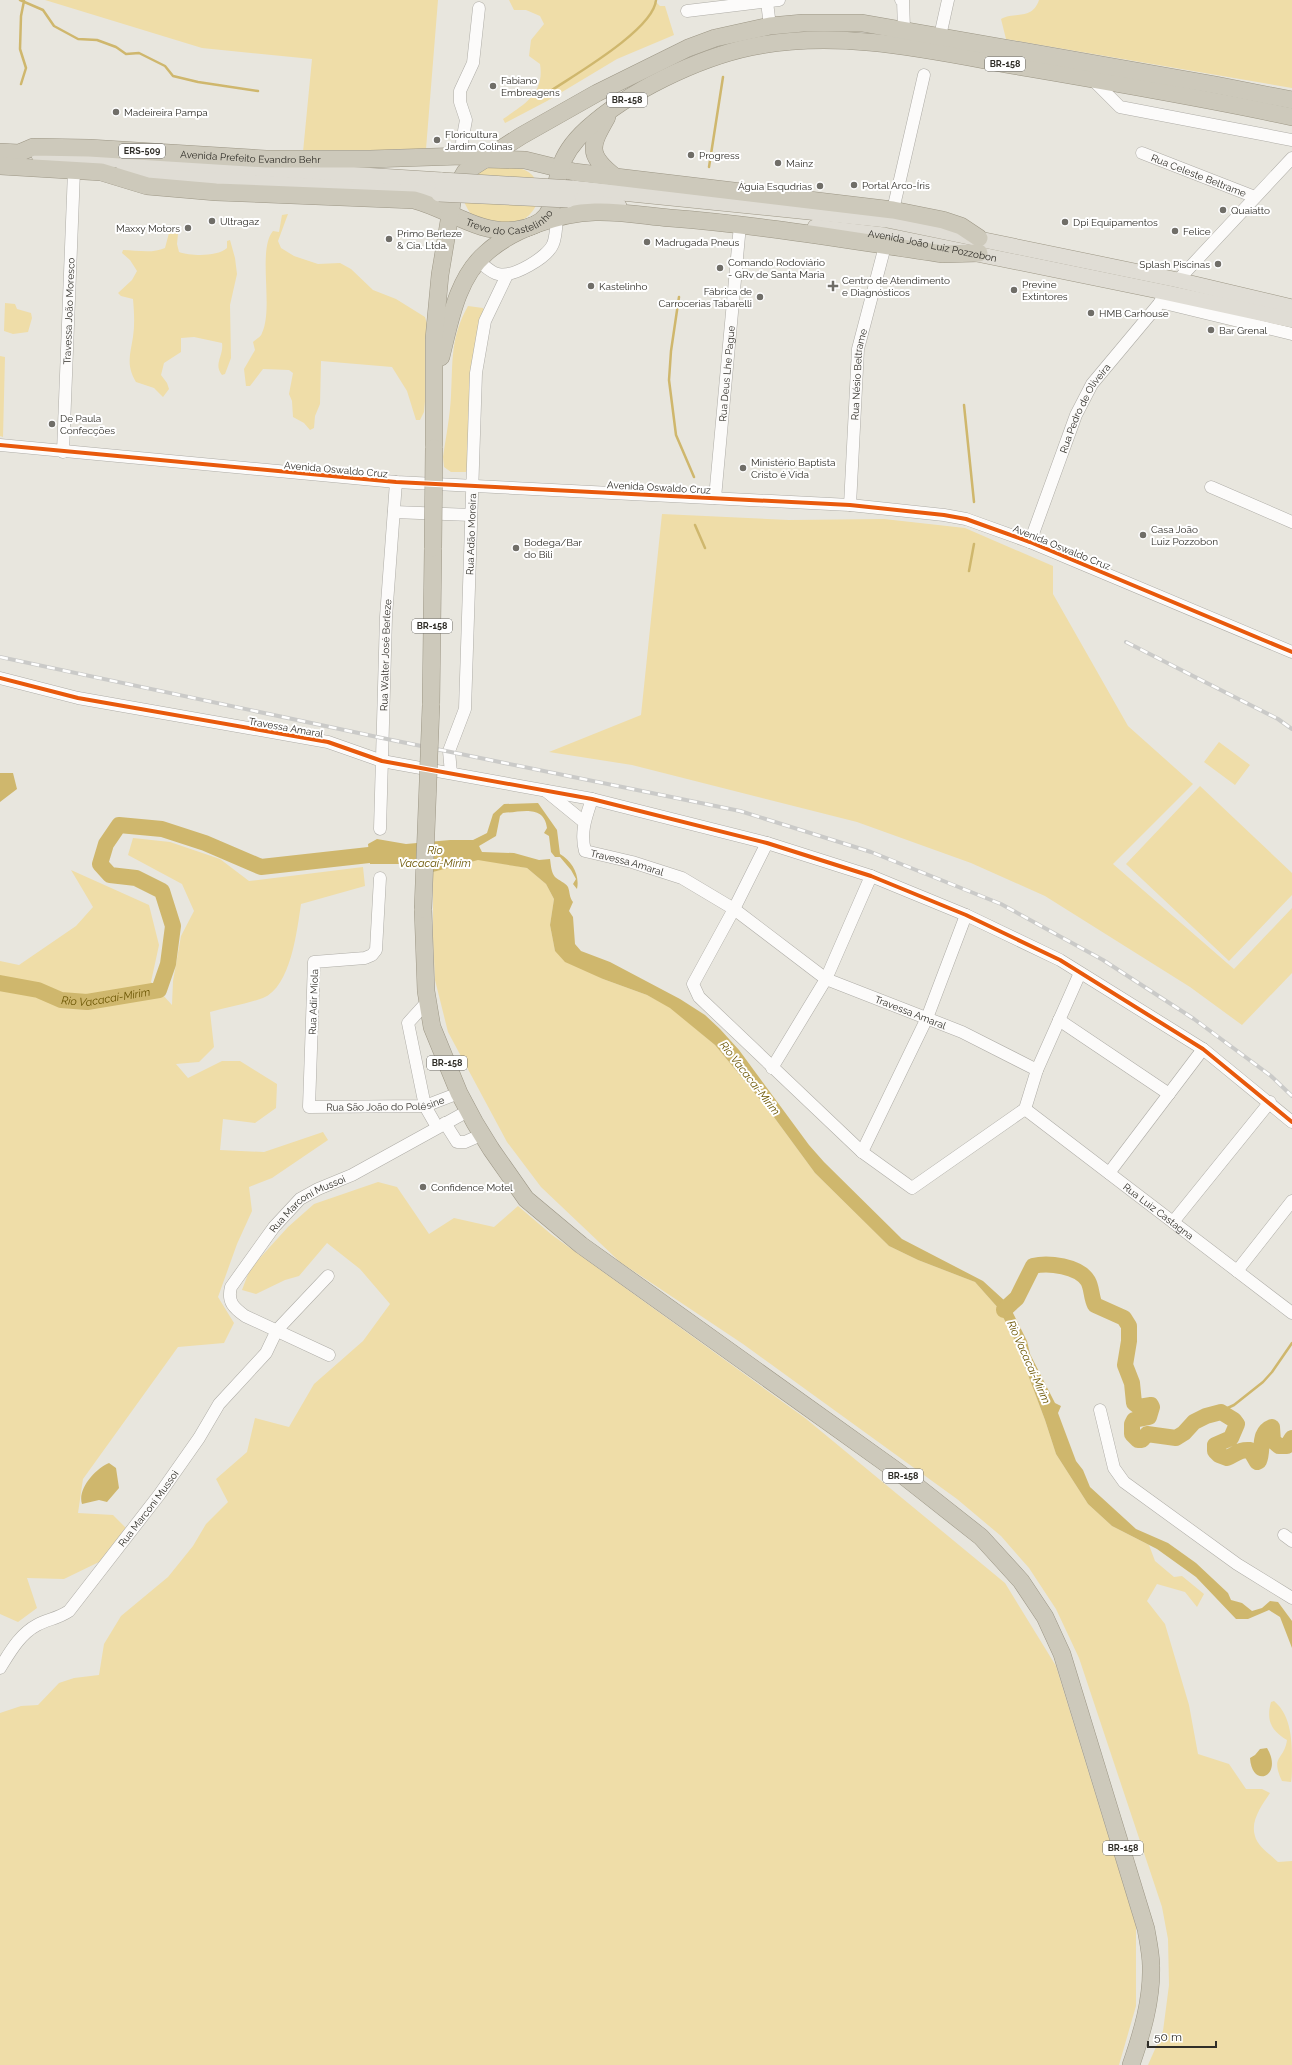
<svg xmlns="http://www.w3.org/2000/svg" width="1292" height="2065" viewBox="0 0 1292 2065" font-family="Raleway,sans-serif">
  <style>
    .green { fill: #efdda8 }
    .water { fill: #cfb76d }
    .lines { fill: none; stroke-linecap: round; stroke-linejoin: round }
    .stream { stroke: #cfb76d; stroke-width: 2.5 }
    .river { stroke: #cfb76d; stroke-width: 16 }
    .minor-casing { stroke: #aeaca6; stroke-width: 13 }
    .major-casing { stroke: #9c9685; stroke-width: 16 }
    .highway-casing { stroke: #9c9685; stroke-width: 18 }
    .minor { stroke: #fcfbfa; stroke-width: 12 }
    .major { stroke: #e0ddd5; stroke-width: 15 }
    .highway { stroke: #cdc9bb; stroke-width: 17 }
    .rail-casing { stroke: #cacac8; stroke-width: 4 }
    .rail { stroke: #fff; stroke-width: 2.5; stroke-dasharray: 8; stroke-linecap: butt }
    .major-bridge-casing { stroke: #9c9685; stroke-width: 16; stroke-linecap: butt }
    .highway-bridge-casing { stroke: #9c9685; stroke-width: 18; stroke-linecap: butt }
    .major-bridge { stroke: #e0ddd5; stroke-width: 15 }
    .highway-bridge { stroke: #cdc9bb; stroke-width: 17 }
    .cycleway-casing { stroke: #fff; stroke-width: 6 }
    .cycleway { stroke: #e8590c; stroke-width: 4 }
    .poi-dot { fill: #706e68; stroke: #fff; stroke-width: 1.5 }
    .labels { text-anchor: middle; stroke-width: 4; stroke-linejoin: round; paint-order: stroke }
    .shield { fill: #fff; stroke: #6e6d68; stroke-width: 1 }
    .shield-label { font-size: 9px; font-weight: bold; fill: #302e28 }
    .poi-label { font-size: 10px; fill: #302e28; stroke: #fff; text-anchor: start }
    .street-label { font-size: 10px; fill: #302e28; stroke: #fff }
    .water-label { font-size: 11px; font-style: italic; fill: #6a5400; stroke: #fff }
  </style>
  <rect width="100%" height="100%" fill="#e8e6de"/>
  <path class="green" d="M45 0H438L426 149 303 152 312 59 202 48Z
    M509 0H654L660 6H665L674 35 617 59 547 101 505 123 503 119C523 105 545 94 540 64L529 56 531 40 544 24 540 16 526 10H514Z
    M1039 0H1292V88L1006 39 1001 19C1014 11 1032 21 1039 0Z
    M492 167C505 167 520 165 531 174 538 179 539 197 536 205 534 211 527 218 522 220 513 224 501 222 491 221 473 218 470 216 463 199L477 171Z
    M288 214 278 241 281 248 294 256 318 264 340 263 351 269 373 290 396 299 425 317 429 330 425 362 427 380 424 412 420 420H416L407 391 392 367 321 361 320 404 315 416 314 428 310 430 304 423 293 417 292 401 289 394 293 373 289 370 263 369 250 386H246L244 369 255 350 253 342C256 339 261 337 262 333 274 308 257 250 273 231L279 232 282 215Z
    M173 232 178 234 177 244 179 252C191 256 217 257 227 248V241L230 240 235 258 237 274 230 305 231 358 225 374 222 375C213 364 224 356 222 343L194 337 181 338V352L164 363 161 375 167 383 169 389 163 397 154 388 136 382C126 365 130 355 133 337 135 324 134 311 133 299L121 296 118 293 132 280 137 271 130 260 122 253 123 250C136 250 152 254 165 248L169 233Z
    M5 303 15 304 17 309 31 313 32 318 28 332 13 334 4 331Z
    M468 306 483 308 485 313 469 468 466 472H451L444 467 443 457C446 437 450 416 451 396 453 361 450 338 468 306Z
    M0 356 5 357 3 437 0 436Z
    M662 514 789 520 884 519 965 528 1053 566V594L1128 726 1193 784 1113 864 1234 969 1292 908V973L1242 1025 1190 987 1045 896 971 863 857 822 632 765 549 752 641 715Z
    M1219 742 1250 765 1235 785 1204 762Z
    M1200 786 1292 873V895L1229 961 1126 864Z
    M133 838 170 842 220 859 249 881 363 867 365 886 301 904C297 930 291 987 263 998 246 1004 227 1007 210 1012L214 1047 199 1062 176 1064 188 1078 222 1061H240L277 1084 276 1108 255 1123 223 1119 220 1150 264 1152 323 1132 328 1140 272 1178 249 1187 252 1211 237 1244 218 1297 234 1323 224 1343 178 1347 83 1479 78 1513 113 1515 128 1530 99 1562 64 1579 27 1578 37 1608 18 1622 0 1614V961L19 965 76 926 93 907 71 870 149 905 159 945 151 982 172 1005 173 981 181 936 194 911 182 884 128 855Z
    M478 859 527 868 546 884 554 899 550 925 555 951 603 979 647 995 670 1007 715 1045 768 1109 815 1173 889 1246 918 1260 975 1282 999 1309 1016 1343 1045 1420 1056 1454 1088 1504 1112 1526 1149 1545 1155 1561 1174 1577 1182 1576 1204 1594 1197 1607 1185 1592 1157 1584 1147 1601 1165 1624 1189 1705 1198 1754 1229 1764 1246 1789H1262L1270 1793C1262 1805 1250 1821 1255 1836 1257 1846 1271 1855 1278 1862L1292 1861V2065H1148L1163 2031 1169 1985 1168 1939 1162 1907 1079 1658 1056 1609 1029 1568 1001 1536 957 1499 743 1344 620 1262 541 1187 507 1142 448 1032 435 980 433 938V872Z
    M378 1182 397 1187 429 1234 454 1218 494 1227 518 1206 552 1235 805 1418 1005 1583 1056 1666 1136 1926V2006L1119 2065H0V1713L21 1706 38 1705 59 1683 74 1678 99 1675 104 1644 121 1616 168 1577 193 1546 206 1524 228 1502 216 1479 247 1452 255 1418 289 1427 314 1384 363 1341 390 1304 360 1269 327 1243 299 1276 285 1280 256 1294 242 1290 250 1269 288 1227 314 1204Z
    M1274 1701C1292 1716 1292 1742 1292 1764 1292 1770 1292 1777 1291 1782L1282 1781C1270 1755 1284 1761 1287 1740 1271 1731 1266 1720 1271 1702Z"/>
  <path class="water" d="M0 773H13L17 789 0 802Z
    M538 803 557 830 560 854C572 861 580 875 577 889L573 884 576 879 571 870 560 857H555L551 852 549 836 544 833 547 828C544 804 521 812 503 813L500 816 496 836 479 846 482 852 514 853 539 860 550 859C551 865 551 872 555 877 559 881 565 882 568 887 570 892 569 897 573 902L569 911 573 917 575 944 581 951 610 962 680 999 705 1015 720 1029 739 1050 809 1145 824 1162 902 1239 983 1281 1005 1301H1012L1011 1309 1027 1341 1030 1354 1055 1403 1061 1406 1058 1413 1076 1461 1083 1470 1090 1487 1136 1529 1168 1543 1196 1563 1228 1593 1231 1600 1242 1603 1252 1611 1262 1608 1270 1601 1278 1602 1292 1621V1648L1280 1617 1269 1610 1248 1619H1236L1196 1577 1157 1549 1112 1526 1088 1504 1056 1454 1045 1420 1016 1343 999 1309 975 1282 918 1260 889 1246 815 1173 768 1109 715 1045 670 1008 647 995 603 979 565 962 555 951 550 925 554 899 546 884 527 868 478 860 433 872 407 864H370L368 844 377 839 406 844 450 840H473L487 833 493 814 504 804Z
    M109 1463 116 1468 119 1488 107 1502 99 1500 82 1504C77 1489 96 1468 109 1463Z
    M1267 1748C1284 1776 1252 1790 1250 1758L1255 1755 1260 1749Z"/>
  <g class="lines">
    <path class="stream" d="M20 0 43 10 54 26 78 39 97 40 116 47 126 54 139 53 165 66 173 76 198 82 258 91
      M21 84 26 68 20 49 21 16 24 1
      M552 90C576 74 654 29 656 0
      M709 167 723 77
      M679 297 671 351 669 380 676 435 694 477
      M964 405 974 502
      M695 525 705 548
      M969 571 974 544
      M1217 1413 1234 1405 1263 1382 1272 1372 1292 1343"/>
    <g class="river">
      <path id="s1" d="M0 983 38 990 61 1000 87 1002 159 990 168 964 173 926 162 891 136 878 110 875 100 864 106 844 119 825 162 829 205 843 261 867 369 855H392"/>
      <path d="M1004 1310 1017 1298 1033 1266C1048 1262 1079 1266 1088 1281 1092 1288 1091 1297 1095 1305L1124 1318 1129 1326V1341L1125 1365 1132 1383 1134 1403 1139 1407 1151 1405 1152 1407 1149 1417 1134 1420 1132 1424V1434L1138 1440H1142L1147 1434 1176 1438 1184 1433 1194 1422 1206 1416 1221 1412 1234 1420 1237 1424 1231 1438 1215 1445V1451L1219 1455 1227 1458C1236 1454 1240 1449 1250 1450L1257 1462 1259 1461C1264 1450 1257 1433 1272 1427L1273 1441 1279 1446H1287L1292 1438"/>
    </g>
    <g class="minor-casing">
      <g id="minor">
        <path d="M901 0H903L904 29"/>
        <path d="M767 2 770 26"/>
        <path d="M687 11 779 0"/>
        <path d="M940 36 948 0"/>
        <path d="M1092 79 1120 107 1292 140"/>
        <path d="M462 142 466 120 460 102V91L473 63 479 8"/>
        <path id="s2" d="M1142 153 1255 197"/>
        <path d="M893 210 924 75"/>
        <path d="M478 261C484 265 491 273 498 274 513 278 548 257 553 244 556 237 556 227 557 219"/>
        <path d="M1178 280 1292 158"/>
        <path d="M1160 302 1292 334"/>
        <path d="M0 445 396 482 850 505 944 515 966 519 1030 542 1292 652"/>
        <path id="s3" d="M63 452 74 171"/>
        <path d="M1211 487 1292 522"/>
        <path id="s4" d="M715 498 740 225"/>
        <path id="s5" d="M850 505 858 349 885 246"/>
        <path d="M394 512 471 515"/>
        <path id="s6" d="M1030 542 1076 415 1092 384 1168 293"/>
        <path d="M0 678 78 698 328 742 382 761 592 799 767 843 871 876 966 915 1060 960 1203 1049 1292 1122"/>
        <path id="s7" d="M451 773 449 751 465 709 476 373 485 321 507 275"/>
        <path d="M546 791 584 822"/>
        <path id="s8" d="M592 799C586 817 580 832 585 851L632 862 682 878 734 909 826 979 962 1032 1037 1070"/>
        <path id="s9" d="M380 829 386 617 396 482"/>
        <path d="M767 843 734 909 693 984 699 997 862 1152 912 1188 1025 1109 1037 1070 1080 973"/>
        <path id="s10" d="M380 878 376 950 372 955 365 958 314 962 309 1107 425 1106 459 1093"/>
        <path d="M427 1002 408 1023 425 1106 437 1127"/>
        <path d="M1059 1020 1169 1094"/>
        <path d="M772 1068 826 979 871 876"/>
        <path id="s11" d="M1025 1109 1292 1313"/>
        <path d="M445 1123 457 1142H465L481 1135"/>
        <path d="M862 1152 927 1018 966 915"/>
        <path d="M1109 1173 1203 1049"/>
        <path d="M1173 1222 1270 1102"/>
        <path d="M1237 1271 1292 1201"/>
        <path id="s12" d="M329 1355 245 1316C234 1308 227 1302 231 1287L274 1227 300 1199 318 1189 352 1175 468 1111"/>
        <path d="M1100 1410 1114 1468 1124 1482 1237 1564 1292 1598"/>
        <path d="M1284 1535 1292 1541"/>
        <path id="s13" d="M0 1668C10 1652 20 1634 37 1625 48 1619 57 1619 69 1611L159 1495 199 1438 219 1404 266 1353 277 1330 328 1276"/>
      </g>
    </g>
    <g class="major-casing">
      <g id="major">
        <path d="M39 155 442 180"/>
        <path d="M120 174 439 194"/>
        <path d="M572 188 887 220 1178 280 1292 307"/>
        <path d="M568 200 619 206"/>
        <path id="s14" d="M815 227 884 235 1168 293 1292 320"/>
      </g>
    </g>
    <g class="highway-casing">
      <g id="highway">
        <path d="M607 117C591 145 586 154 614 176"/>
        <path id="s15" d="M0 152 19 153 33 147 89 148 266 159H370L462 156 483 159 525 160 574 172 893 210 943 220 961 226 979 238"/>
        <path id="s16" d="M0 166 101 172 147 186 216 192 414 200C449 209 479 235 516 230 558 224 551 200 560 169 564 154 575 140 587 129 627 92 698 58 751 47 843 28 938 52 1028 68 1116 83 1204 98 1292 117"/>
        <path d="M441 357C450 321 457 278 486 253 512 229 560 213 595 212 620 211 646 216 670 218 762 225 853 241 943 254L979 253"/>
        <path d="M434 448V339L440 275 453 197 458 184 465 172 521 136 597 93 688 48 715 38 770 26 803 23H862L1216 85 1292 100"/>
        <path d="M431 705 433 548"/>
        <path d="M423 909 426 991 432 1027 459 1093 475 1123 491 1149 526 1199 581 1245 905 1477 981 1537 1021 1581 1045 1617 1062 1654 1146 1929C1148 1941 1151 1954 1151 1966 1152 2000 1142 2033 1131 2065"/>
      </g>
    </g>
    <use href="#minor" class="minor"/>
    <use href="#major" class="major"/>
    <use href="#highway" class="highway"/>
    <g class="rail-casing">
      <path id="rail" d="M1126 642 1278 719 1292 729
        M0 657 382 738 740 811 871 852 1001 904 1103 960 1194 1019 1271 1076 1292 1096"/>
    </g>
    <use href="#rail" class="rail"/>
    <g class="major-bridge-casing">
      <path id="major-bridge" d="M442 180 572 188
        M439 194 568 200"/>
    </g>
    <g class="highway-bridge-casing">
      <path id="highway-bridge" d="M433 548 434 448
        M423 909 431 705"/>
    </g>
    <use href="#major-bridge" class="major-bridge"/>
    <use href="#highway-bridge" class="highway-bridge"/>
    <g class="cycleway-casing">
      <path id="cycleway" d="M0 445 396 482 850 505 944 515 966 519 1030 542 1292 652
        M0 678 78 698 328 742 382 761 592 799 767 843 871 876 966 915 1060 960 1203 1049 1292 1122"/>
    </g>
    <use href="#cycleway" class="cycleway"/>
  </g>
  <g class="poi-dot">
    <circle cx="493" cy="86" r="4"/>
    <circle cx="116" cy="112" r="4"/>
    <circle cx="437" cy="140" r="4"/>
    <circle cx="691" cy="155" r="4"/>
    <circle cx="778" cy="163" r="4"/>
    <circle cx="854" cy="185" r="4"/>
    <circle cx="820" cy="186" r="4"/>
    <circle cx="1223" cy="210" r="4"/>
    <circle cx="212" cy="221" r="4"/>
    <circle cx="1065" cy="222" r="4"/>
    <circle cx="188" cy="228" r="4"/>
    <circle cx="1175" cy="231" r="4"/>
    <circle cx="389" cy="239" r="4"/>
    <circle cx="647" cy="242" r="4"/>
    <circle cx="1218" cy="264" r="4"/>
    <circle cx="720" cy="268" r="4"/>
    <circle cx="591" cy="286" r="4"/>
    <path d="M831 280h4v4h4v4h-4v4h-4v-4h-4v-4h4z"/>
    <circle cx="1014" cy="290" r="4"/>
    <circle cx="760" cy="297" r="4"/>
    <circle cx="1091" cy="313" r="4"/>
    <circle cx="1211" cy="330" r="4"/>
    <circle cx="52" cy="424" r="4"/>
    <circle cx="743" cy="468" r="4"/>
    <circle cx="1143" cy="535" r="4"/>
    <circle cx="516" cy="548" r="4"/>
    <circle cx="423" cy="1187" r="4"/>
  </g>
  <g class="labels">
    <g class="shield">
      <rect x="985" y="57" width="40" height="14" rx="3"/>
      <rect x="607" y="93" width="40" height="14" rx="3"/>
      <rect x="119" y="144" width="46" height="14" rx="3"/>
      <rect x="412" y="619" width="40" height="14" rx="3"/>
      <rect x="427" y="1056" width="40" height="14" rx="3"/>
      <rect x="883" y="1469" width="40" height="14" rx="3"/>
      <rect x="1103" y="1841" width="40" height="14" rx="3"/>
    </g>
    <g class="shield-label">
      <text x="1005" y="67">BR-158</text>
      <text x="627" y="103">BR-158</text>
      <text x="142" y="154">ERS-509</text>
      <text x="432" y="629">BR-158</text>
      <text x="447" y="1066">BR-158</text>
      <text x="903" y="1479">BR-158</text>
      <text x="1123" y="1851">BR-158</text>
    </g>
    <g class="poi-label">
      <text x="501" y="84">Fabiano<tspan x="501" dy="12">Embreagens</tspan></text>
      <text x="124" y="116">Madeireira Pampa</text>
      <text x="445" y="138">Floricultura<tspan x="445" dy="12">Jardim Colinas</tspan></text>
      <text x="699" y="159">Progress</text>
      <text x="786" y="167">Mainz</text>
      <text x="862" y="189">Portal Arco-Íris</text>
      <text x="812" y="190" text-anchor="end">Águia Esqudrias</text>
      <text x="1231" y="214">Quaiatto</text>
      <text x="220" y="225">Ultragaz</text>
      <text x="1073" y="226">Dpi Equipamentos</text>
      <text x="180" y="232" text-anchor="end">Maxxy Motors</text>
      <text x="1183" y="235">Felice</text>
      <text x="397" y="237">Primo Berleze<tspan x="397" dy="12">&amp; Cia. Ltda.</tspan></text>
      <text x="655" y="246">Madrugada Pneus</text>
      <text x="728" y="266">Comando Rodoviário<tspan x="728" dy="12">- GRv de Santa Maria</tspan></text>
      <text x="1210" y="268" text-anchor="end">Splash Piscinas</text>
      <text x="842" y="284">Centro de Atendimento<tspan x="842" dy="12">e Diagnósticos</tspan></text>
      <text x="1022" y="288">Previne<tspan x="1022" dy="12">Extintores</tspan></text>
      <text x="599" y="290">Kastelinho</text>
      <text x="752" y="295" text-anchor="end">Fábrica de<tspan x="752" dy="12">Carrocerias Tabarelli</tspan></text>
      <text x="1099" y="317">HMB Carhouse</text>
      <text x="1219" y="334">Bar Grenal</text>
      <text x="60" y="422">De Paula<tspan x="60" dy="12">Confecções</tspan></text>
      <text x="751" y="466">Ministério Baptista<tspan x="751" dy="12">Cristo é Vida</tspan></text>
      <text x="1151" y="533">Casa João<tspan x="1151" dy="12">Luiz Pozzobon</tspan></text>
      <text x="524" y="546">Bodega/Bar<tspan x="524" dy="12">do Bili</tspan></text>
      <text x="431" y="1191">Confidence Motel</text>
    </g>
    <g class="street-label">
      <text dy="4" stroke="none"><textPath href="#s15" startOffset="252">Avenida Prefeito Evandro Behr</textPath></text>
      <text dy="4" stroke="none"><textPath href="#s2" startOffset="61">Rua Celeste Beltrame</textPath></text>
      <text dy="4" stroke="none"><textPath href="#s16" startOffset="519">Trevo do Castelinho</textPath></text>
      <text dy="4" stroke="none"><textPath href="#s14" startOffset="119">Avenida João Luiz Pozzobon</textPath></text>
      <text dy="4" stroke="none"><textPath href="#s3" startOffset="141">Travessa João Moresco</textPath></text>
      <text dy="4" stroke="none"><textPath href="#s4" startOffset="125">Rua Deus Lhe Pague</textPath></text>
      <text dy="4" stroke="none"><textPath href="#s5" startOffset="131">Rua Nésio Beltrame</textPath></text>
      <text dy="4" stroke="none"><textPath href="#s6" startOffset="145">Rua Pedro de Oliveira</textPath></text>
      <text transform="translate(336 469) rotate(5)" y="4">Avenida Oswaldo Cruz</text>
      <text transform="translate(659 487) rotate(3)" y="4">Avenida Oswaldo Cruz</text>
      <text dy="4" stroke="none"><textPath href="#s7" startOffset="242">Rua Adão Moreira</textPath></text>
      <text transform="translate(1062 547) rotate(22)" y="4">Avenida Oswaldo Cruz</text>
      <text dy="4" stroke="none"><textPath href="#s9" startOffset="174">Rua Walter José Berleze</textPath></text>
      <text transform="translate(286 727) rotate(10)" y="4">Travessa Amaral</text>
      <text dy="4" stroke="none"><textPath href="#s8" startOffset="97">Travessa Amaral</textPath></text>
      <text transform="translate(313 1002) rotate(-88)" y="4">Rua Adir Miola</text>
      <text dy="4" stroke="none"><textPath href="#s8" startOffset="421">Travessa Amaral</textPath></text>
      <text dy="4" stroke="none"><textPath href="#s10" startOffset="359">Rua São João do Polêsine</textPath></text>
      <text dy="4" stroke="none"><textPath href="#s12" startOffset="243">Rua Marconi Mussoi</textPath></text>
      <text dy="4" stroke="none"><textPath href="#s11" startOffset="168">Rua Luiz Castagna</textPath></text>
      <text dy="4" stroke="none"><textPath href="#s13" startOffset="222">Rua Marconi Mussoi</textPath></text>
    </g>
    <g class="water-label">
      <text x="435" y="854">Rio<tspan x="435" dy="13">Vacacaí-Mirim</tspan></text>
      <text dy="4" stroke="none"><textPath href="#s1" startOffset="109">Rio Vacacaí-Mirim</textPath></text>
      <text transform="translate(750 1078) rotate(52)" y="4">Rio Vacacaí-Mirim</text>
      <text transform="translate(1029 1362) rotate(66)" y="4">Rio Vacacaí-Mirim</text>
    </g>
  </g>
  <path d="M1148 2041v6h68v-6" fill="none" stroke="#302e28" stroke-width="2"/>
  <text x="1154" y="2041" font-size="12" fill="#302e28" stroke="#ffffff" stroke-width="3" paint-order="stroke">50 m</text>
</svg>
